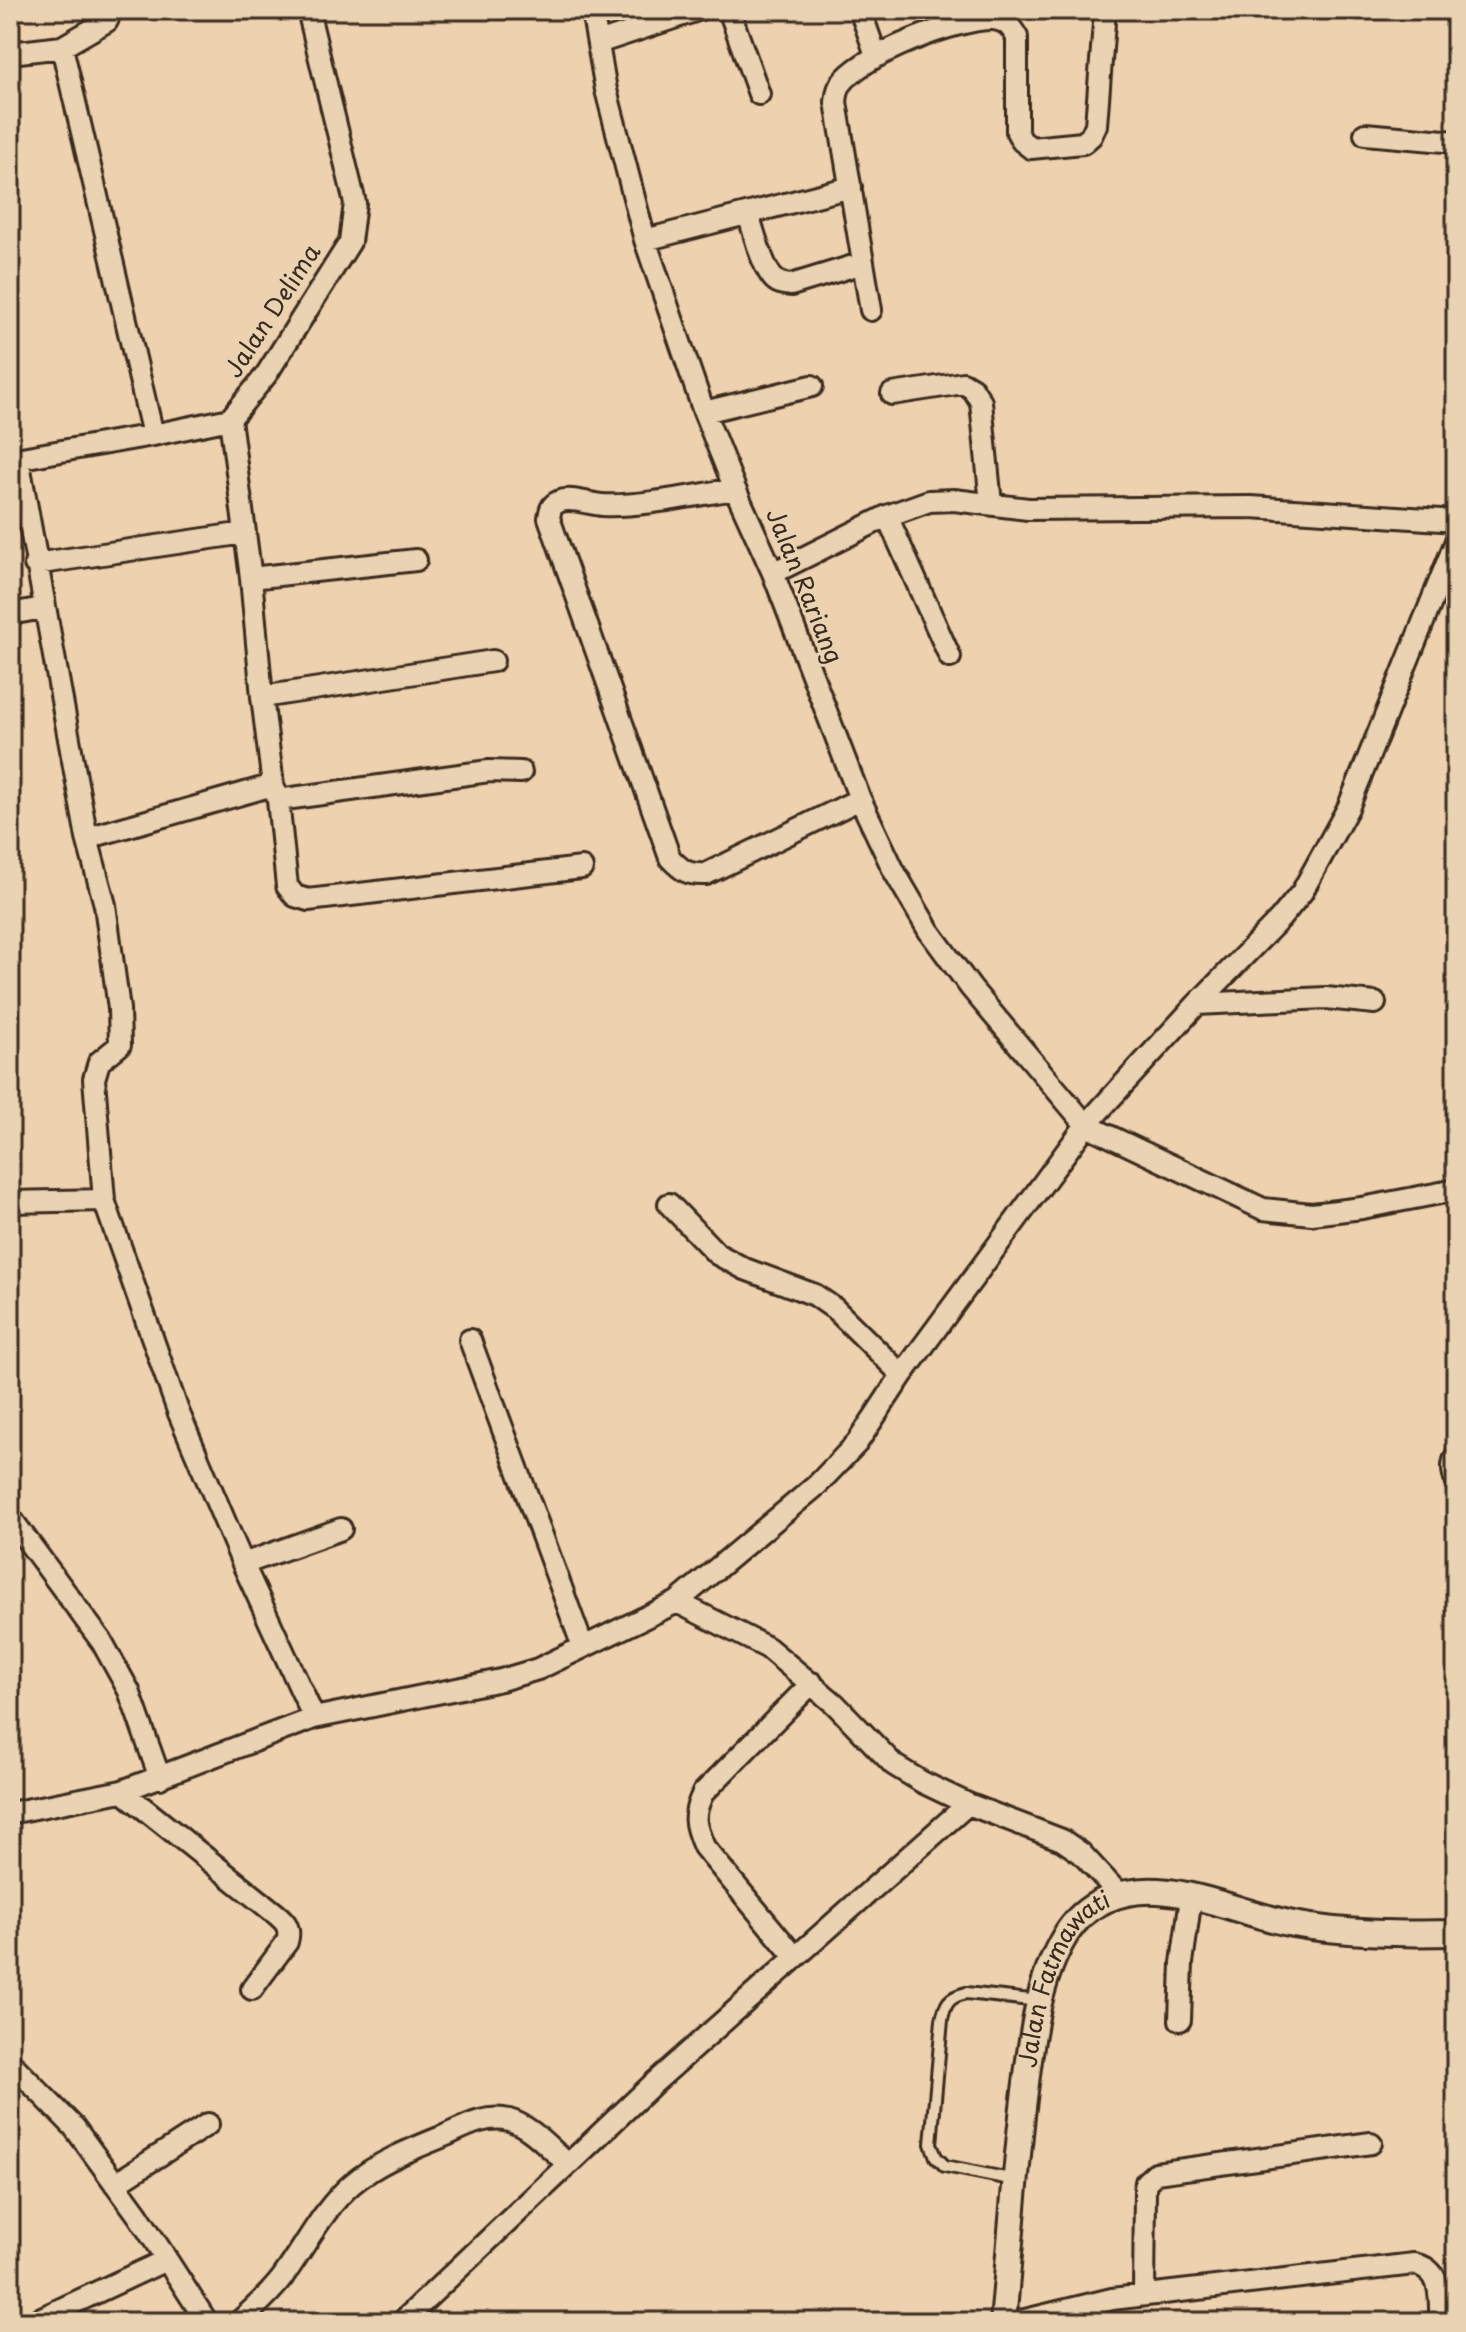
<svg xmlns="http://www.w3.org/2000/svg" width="1466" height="2332" viewBox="0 0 1466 2332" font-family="'Playpen Sans',sans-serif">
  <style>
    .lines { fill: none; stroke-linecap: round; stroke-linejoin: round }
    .service-casing { stroke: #3b2a1e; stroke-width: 16 }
    .minor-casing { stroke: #3b2a1e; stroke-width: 26 }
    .tertiary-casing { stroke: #3b2a1e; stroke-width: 30 }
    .service { stroke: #e9d3b2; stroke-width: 10 }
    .minor { stroke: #e9d3b2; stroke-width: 20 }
    .tertiary { stroke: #e9d3b2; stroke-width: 24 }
    .labels { text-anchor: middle; stroke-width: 6; stroke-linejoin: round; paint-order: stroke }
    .street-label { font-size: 24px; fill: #3b2a1e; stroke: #e9d3b2 }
  </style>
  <rect width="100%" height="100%" fill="#eed1af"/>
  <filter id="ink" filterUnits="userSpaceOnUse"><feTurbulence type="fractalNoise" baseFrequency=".0125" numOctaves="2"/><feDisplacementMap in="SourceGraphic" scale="16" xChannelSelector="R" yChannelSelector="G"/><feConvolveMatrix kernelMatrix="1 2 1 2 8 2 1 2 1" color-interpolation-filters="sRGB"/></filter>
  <g filter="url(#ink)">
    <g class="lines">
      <g class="service-casing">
        <path id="service" d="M1015 2180 945 2166 936 2157 931 2144 942 2020C945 2003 949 1997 966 1993L1040 2001"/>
      </g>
      <g class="minor-casing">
        <path id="minor" d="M111 10 107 21 62 47 153 435
          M592 10 606 90 645 240 704 412 735 489 773 573 860 799 894 871 929 931 971 988 1086 1125 1263 1209 1312 1214 1362 1208 1456 1190
          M729 10 759 94
          M860 10 876 55
          M598 43 698 10
          M10 48 19 52 62 47
          M1365 134 1456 142
          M748 214C754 231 761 264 773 278 778 284 784 284 791 285L863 263
          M645 240 851 187
          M871 310 836 102C837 96 837 89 841 84 861 55 958 18 993 19 1006 20 1011 27 1017 37V132L1022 141 1031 148 1083 143 1091 136 1096 125 1105 10
          M892 394 963 383 973 389 981 402 991 504
          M704 412 812 386
          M230 419 251 578 262 697 273 785 278 800 287 886 295 896 308 900 582 868
          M18 458 87 838 105 905 119 1009 120 1045 99 1062 94 1079 104 1200 178 1411 243 1564 314 1718
          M10 460 153 435 230 419 266 375 350 242 355 203 308 10
          M735 489C695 495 640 507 602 505 588 504 570 496 558 502 551 505 550 511 549 518L670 858C682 871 688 875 706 874L860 799
          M887 516 950 657
          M35 564 245 533
          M773 573 887 516 929 501 954 500 1028 509 1251 507 1456 521
          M251 578 416 560
          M10 614 43 608
          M262 697 493 661
          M278 800 489 771 521 772
          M87 838 273 785
          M1197 1004 1326 998 1375 1003
          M10 1202 104 1200
          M669 1204 717 1254 745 1269 815 1295 835 1309 902 1375
          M470 1340 583 1647
          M1456 1456C1451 1465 1453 1473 1456 1483
          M10 1517 102 1642 129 1691 160 1778
          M243 1564 341 1529
          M677 1602 768 1648 835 1704 894 1765 922 1782 968 1804 1062 1840 1081 1853 1118 1893
          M122 1791 276 1914C286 1922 291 1928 287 1942L252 1989
          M10 1813 122 1791 314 1718 501 1680 538 1669 677 1602 817 1485 857 1443 902 1375 1086 1125 1197 1004 1280 919 1302 892 1348 808 1456 541
          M795 1957 704 1847C694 1824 692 1816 703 1793L812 1683
          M1180 2020 1182 1963 1191 1897
          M10 2062 74 2127 138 2215 207 2322
          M115 2184 208 2124
          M1144 2295 1145 2189 1146 2182 1156 2173 1371 2143
          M33 2322 166 2260
          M239 2322C254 2308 270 2294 282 2278 305 2247 322 2210 352 2184 378 2162 412 2149 444 2136 464 2127 486 2114 509 2120 531 2126 550 2149 568 2164
          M402 2322 654 2083 968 1804
          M1017 2322 1112 2299 1414 2264C1443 2269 1440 2299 1440 2322"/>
      </g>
      <g class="tertiary-casing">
        <g id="tertiary">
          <path id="s1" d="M1003 2322C1010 2248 1015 2173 1024 2099 1031 2045 1036 1984 1065 1936 1085 1902 1121 1889 1158 1891 1199 1893 1251 1916 1293 1924 1347 1934 1402 1934 1456 1933"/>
        </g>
      </g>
      <use href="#service" class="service"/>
      <use href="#minor" class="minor"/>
      <use href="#tertiary" class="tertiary"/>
    </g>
  </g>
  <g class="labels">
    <g class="street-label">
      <text transform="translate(273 311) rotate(-57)" y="8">Jalan Delima</text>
      <text transform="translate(804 586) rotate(68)" y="8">Jalan Rariang</text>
      <text dy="8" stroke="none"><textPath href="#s1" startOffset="354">Jalan Fatmawati</textPath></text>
    </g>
  </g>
  <rect width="1466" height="2332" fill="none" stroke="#e9d3b2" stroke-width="40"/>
  <rect x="20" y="20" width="1426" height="2292" fill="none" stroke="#3b2a1e" stroke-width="3" filter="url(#ink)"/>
</svg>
